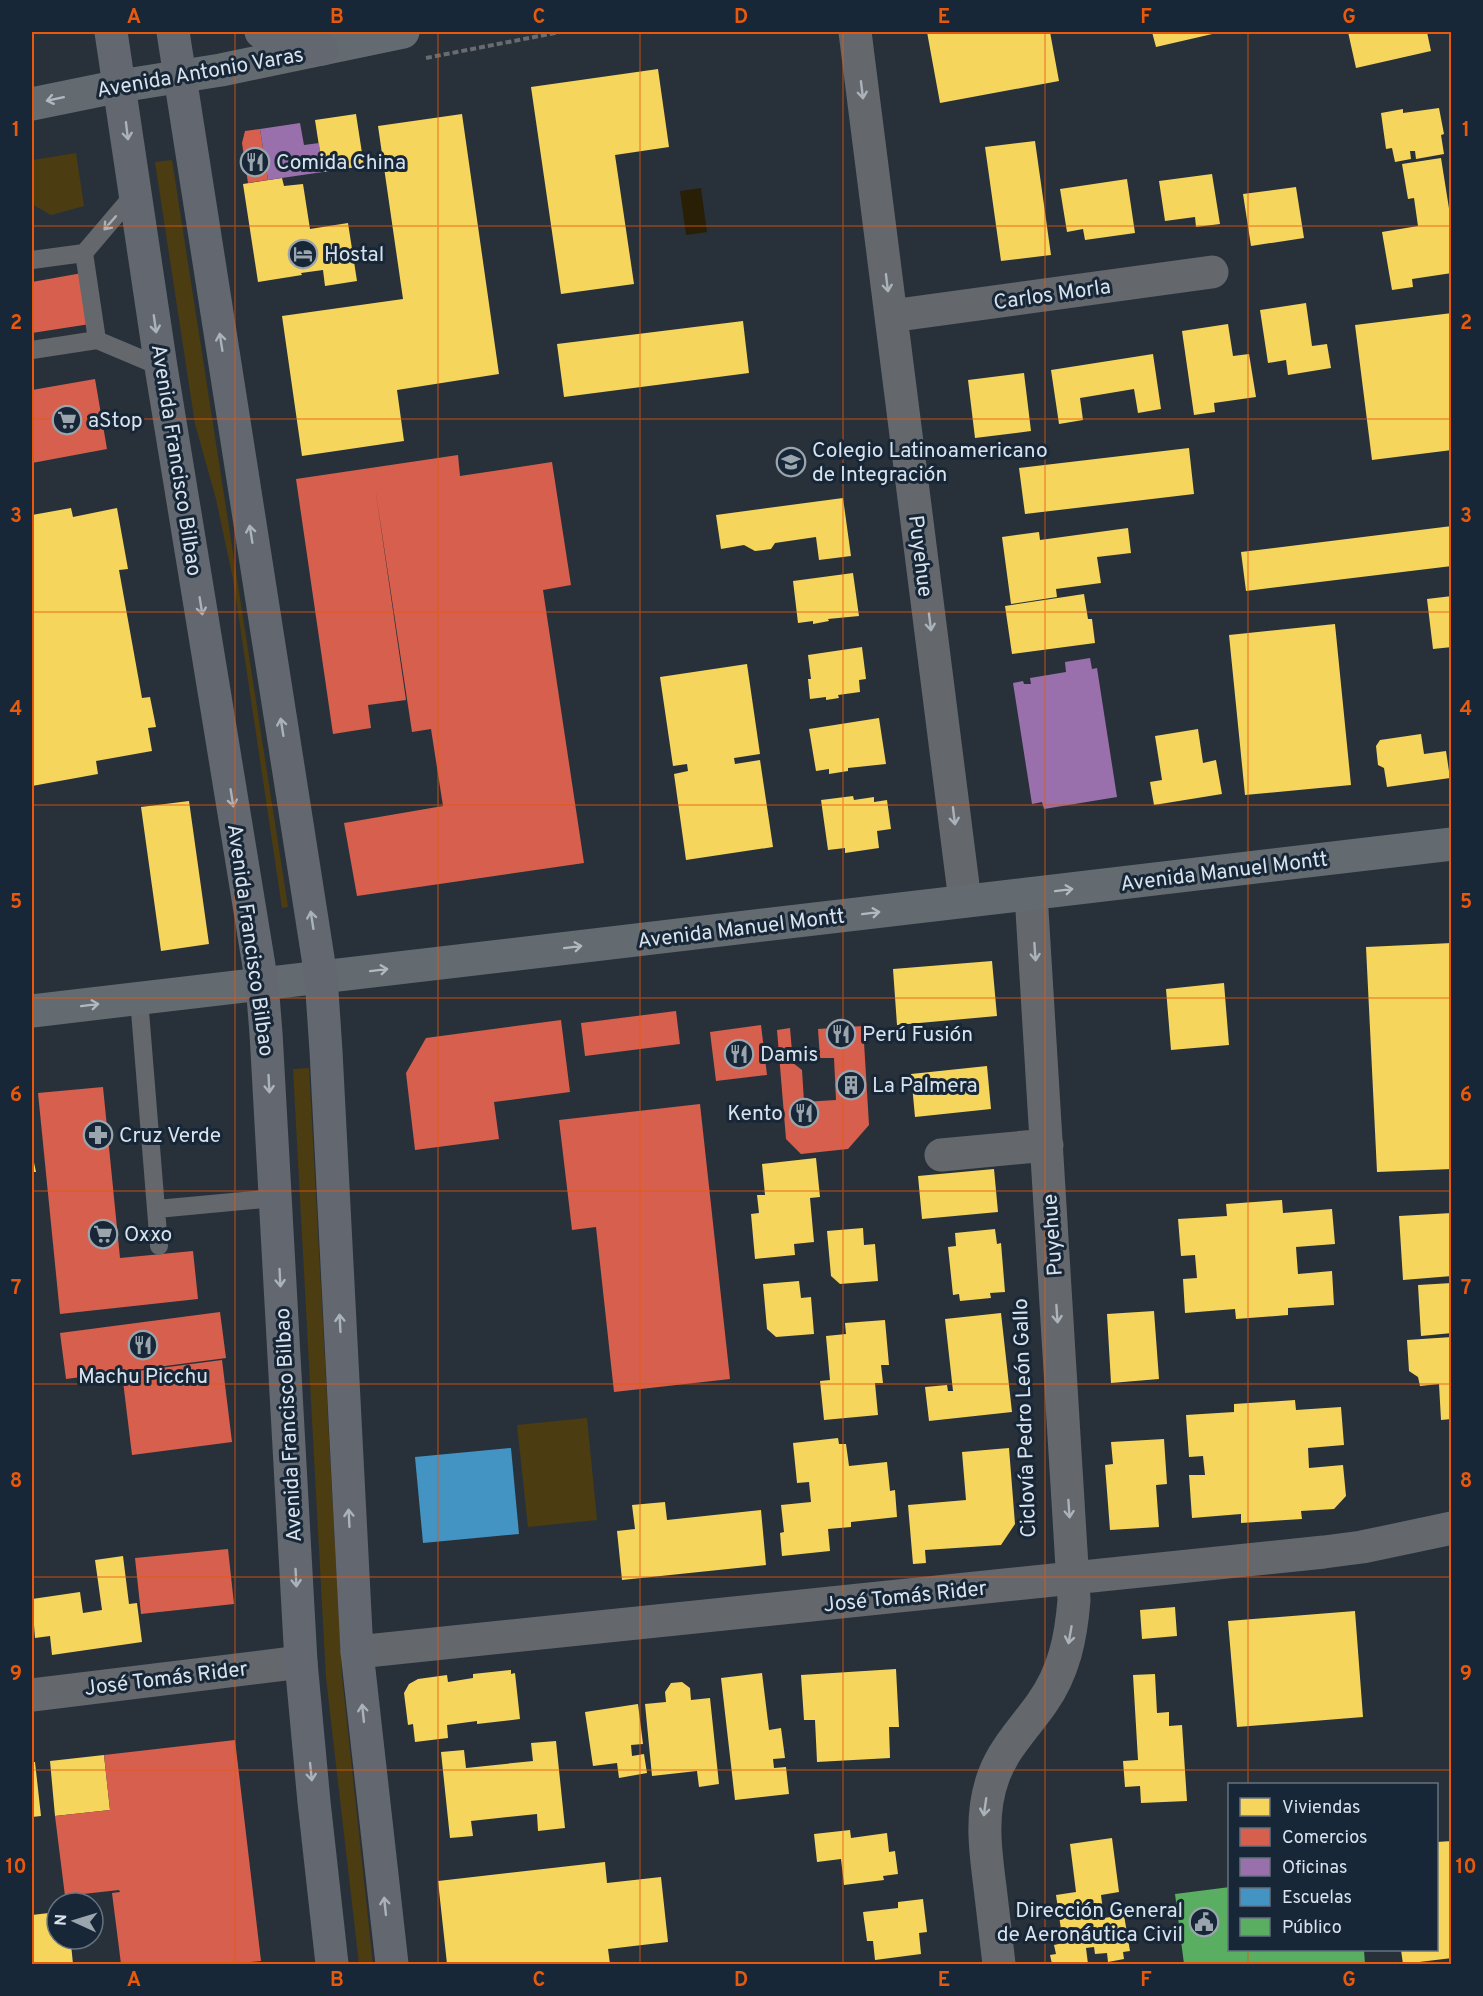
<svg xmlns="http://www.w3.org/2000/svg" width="1483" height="1996" viewBox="0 0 1483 1996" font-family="Overpass,sans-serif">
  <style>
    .green { fill: #4c3c11 }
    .water { fill: #291f06 }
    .homes { fill: #f6d55c }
    .shops { fill: #d6604d }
    .offices { fill: #9970ab }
    .schools { fill: #4393c3 }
    .public { fill: #5aae61 }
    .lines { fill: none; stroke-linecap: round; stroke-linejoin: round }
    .path { stroke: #686c70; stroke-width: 4; stroke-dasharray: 6 3; stroke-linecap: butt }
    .service { stroke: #64686d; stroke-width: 18 }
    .minor { stroke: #64686d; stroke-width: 33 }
    .secondary { stroke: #646b70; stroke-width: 33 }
    .primary { stroke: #636870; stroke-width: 33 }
    .oneway { stroke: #aab2ba }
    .oneway2 { stroke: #b0b9c1 }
    .oneway3 { stroke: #aab2bb }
    .grid { fill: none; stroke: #e8590c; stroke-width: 1.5; stroke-opacity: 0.55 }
    .labels { text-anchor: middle; stroke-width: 6; stroke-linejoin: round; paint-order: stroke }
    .street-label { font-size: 21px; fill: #d9e3ed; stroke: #172737 }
    .poi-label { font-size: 21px; fill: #d9e3ed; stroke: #172737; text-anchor: start }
    .neatline { fill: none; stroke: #e8590c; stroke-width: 2 }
    .grid-label { font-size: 20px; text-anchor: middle; font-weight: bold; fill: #e8590c }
  </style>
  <rect width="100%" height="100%" fill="#28313a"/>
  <path class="green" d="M76 153 84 206 51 215 35 206 32 199 33 160Z
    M172 160 288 907 282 908 233 579 216 499 195 424 155 162Z
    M309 1068 342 1676 373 1964H359L326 1678 293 1069Z
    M587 1418 597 1520 528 1527 517 1425Z"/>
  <path class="water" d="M701 188 707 232 686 235 680 191Z"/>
  <path class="homes" d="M927 32H1050L1059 81 940 103Z
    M1152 32H1221L1156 47Z
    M1348 32H1427L1431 51 1356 68Z
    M658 69 669 147 615 155 634 284 561 294 531 87Z
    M1439 108 1444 134 1441 135 1444 154 1416 159 1415 151H1410L1411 159 1395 162 1392 148 1386 149 1381 113 1403 109V113Z
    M356 114 364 166 323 172 315 120Z
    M462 114 499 374 397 390 404 441 302 456 282 316 403 299 378 126Z
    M1035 141 1051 255 1001 261 985 147Z
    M1441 158 1451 221H1449L1452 239V273L1412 279 1413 287 1392 290 1382 232 1418 226 1414 198 1408 199 1402 164Z
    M1212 174 1220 224 1196 227 1195 217 1165 221 1159 181Z
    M282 178 284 186 303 184 310 229 348 223 357 281 325 286 323 270 301 273 302 275 258 282 243 184Z
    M1127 179 1135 233 1085 240 1083 229 1067 232 1060 189Z
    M1296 187 1304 238 1251 246 1243 194Z
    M1306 303 1312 346 1327 344 1331 368 1288 375 1286 360 1268 363 1260 310Z
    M1452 313V450L1372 460 1355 325Z
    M743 321 749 373 564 397 557 344Z
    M1228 324 1233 356 1249 354 1256 397 1214 403 1215 412 1194 415 1182 331Z
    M1153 354 1161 409 1138 413 1134 389 1080 398 1083 420 1059 424 1051 370Z
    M1024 373 1031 431 975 438 968 380Z
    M1189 448 1194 494 1025 514 1019 468Z
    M843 498 851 556 819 560 816 537 775 543 771 549 755 551 744 545 721 549 716 515Z
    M71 508 73 517 117 508 128 569 119 570 142 698 150 697 156 727 148 728 152 751 96 761 98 774 32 786V732L33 731 32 721V515Z
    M1452 526V566L1246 591 1241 552Z
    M1128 528 1131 553 1097 557 1101 583 1056 589 1057 597 1011 604 1002 537 1039 532 1040 540Z
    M853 573 859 616 828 619 829 621 813 624V621L798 623 793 581Z
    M1084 594 1088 619H1092L1095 643 1012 654 1005 606Z
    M1452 596V647L1433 649 1427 599Z
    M1335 624 1351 785 1245 795 1229 635Z
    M862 647 866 679 859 680 860 692 838 695 839 698 826 700V697L810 699 808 679H811L808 655Z
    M747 664 760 754 734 758 735 764 760 760 773 847 686 860 674 774 688 771 687 764 673 766 660 677Z
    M879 718 886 764 848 768V771L829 774V769L816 771 809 729Z
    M1198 729 1203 763 1216 760 1222 794 1154 805 1150 782 1162 780 1155 736Z
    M1421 734 1424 754 1446 751 1450 778 1387 787 1384 768 1378 765 1376 746 1380 740Z
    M853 796 854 800 874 797V802L887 800 891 829 877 831 879 848 845 853V848L828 850 821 800Z
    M189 801 209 944 161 951 141 807Z
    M1452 943V1169L1377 1172 1366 947Z
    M992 961 997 1016 897 1025 893 969Z
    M1224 983 1229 1045 1171 1050 1166 989Z
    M987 1066 991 1109 915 1117 911 1074Z
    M32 1153 36 1172H32Z
    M816 1158 820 1197 810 1198 814 1242 794 1244 795 1255 755 1259 751 1214 759 1213 757 1195H765L762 1164Z
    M994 1169 998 1212 922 1219 918 1176Z
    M1282 1200 1283 1213 1332 1209 1335 1244 1296 1247 1298 1274 1332 1271 1334 1305 1288 1308V1315L1236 1319 1235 1309 1185 1313 1183 1279 1197 1278 1195 1255 1181 1256 1178 1219 1227 1216 1226 1204Z
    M1452 1213V1276L1403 1280 1399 1216Z
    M863 1228 864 1245 875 1244 878 1281 840 1284 831 1276 827 1231Z
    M995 1229 997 1244 1001 1243 1005 1292 990 1293 991 1298 960 1301 959 1294 953 1295 948 1247 956 1246 955 1233Z
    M799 1281 801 1298 811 1297 814 1334 776 1337 767 1329 763 1284Z
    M1452 1283V1333L1421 1336 1418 1285Z
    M1154 1311 1159 1379 1111 1383 1107 1314Z
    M1001 1313 1012 1412 929 1421 925 1387 947 1385 948 1391H953L945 1319Z
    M885 1320 889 1365H881L883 1383H875L878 1415 824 1420 820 1381 830 1380 826 1336 846 1334 845 1323Z
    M1452 1337V1419L1441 1420 1439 1384 1420 1386 1418 1377 1409 1371 1407 1340Z
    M1295 1400 1296 1410 1341 1407 1344 1445 1308 1448 1309 1468 1343 1465 1346 1496 1334 1509 1301 1511 1302 1519 1241 1523V1514L1192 1518 1189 1475H1205L1203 1456 1189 1457 1186 1415 1234 1412V1404Z
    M838 1438 839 1444H846L849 1466 887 1462 890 1491 895 1490 897 1517 851 1522V1527L828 1529 830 1551 782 1556 780 1533 784 1532 781 1505 811 1502 809 1482 797 1483 793 1443Z
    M1164 1439 1167 1484 1156 1485 1159 1527 1110 1530 1105 1465 1113 1464 1111 1442Z
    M1009 1448 1015 1524 1001 1545 925 1550 926 1563 913 1564 908 1505 966 1500 962 1452Z
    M665 1502 667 1520 761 1510 766 1565 622 1580 617 1531 635 1529 632 1505Z
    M123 1556 129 1604 137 1603 142 1642 52 1655 50 1636 35 1638 32 1599 80 1592 83 1613 102 1610 95 1560Z
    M1175 1607 1177 1636 1142 1639 1140 1610Z
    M1355 1611 1363 1717 1237 1727 1228 1621Z
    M896 1669 899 1727H889L890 1758 817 1762 815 1720H804L801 1675Z
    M511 1670V1674L515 1673 520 1719 477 1724V1721L447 1725 448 1738 415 1742 413 1724 408 1725 404 1693 409 1684 418 1679 447 1675 448 1682 473 1678V1674Z
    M762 1673 769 1730 781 1728 785 1758 773 1759 774 1768 786 1767 789 1794 735 1800 721 1678Z
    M1155 1674 1157 1713 1169 1712V1726L1182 1725 1187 1801 1141 1803 1140 1786 1125 1787 1123 1761 1138 1760 1133 1675Z
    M682 1682 690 1688 691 1700 710 1698 719 1784 699 1787 697 1771 652 1776 645 1704 666 1702 665 1692 671 1683Z
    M638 1704 643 1744 631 1745 632 1756 644 1754 647 1773 619 1778 617 1763 593 1766 585 1712Z
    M556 1741 565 1828 538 1831 537 1814 471 1821 473 1836 450 1838 441 1752 464 1750 466 1768 533 1761 531 1743Z
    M104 1755 110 1810 55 1816 50 1761Z
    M32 1762H35L41 1816 32 1817Z
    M850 1830 851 1838 887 1833 889 1852 895 1851 898 1874 883 1876 884 1880 844 1885 841 1859 817 1862 814 1834Z
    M1112 1838 1119 1892 1101 1895 1104 1918 1124 1915 1130 1951 1123 1952 1124 1959 1108 1962 1107 1953 1095 1954 1094 1947 1086 1948 1088 1964H1052L1050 1955 1056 1954 1054 1945 1063 1943 1056 1895 1076 1892 1070 1844Z
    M1452 1841V1958L1403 1964 1401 1950H1436V1842Z
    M605 1862 607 1883 661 1877 668 1942 608 1949 610 1964H447L438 1881Z
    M923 1899 927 1932 919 1933 921 1954 875 1960 873 1941H867L863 1912 898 1908V1902Z
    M57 1912V1939H82V1943L71 1944 73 1964H32V1915Z"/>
  <path class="shops" d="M260 129 268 180 248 183 242 143 245 131Z
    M82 273 90 324 32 333V282Z
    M95 379 107 449 32 463V390Z
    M458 455 460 476 552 462 571 585 543 590 584 863 357 896 344 823 443 806 431 729 412 732 375 487 406 700 368 705 371 728 333 734 296 479Z
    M676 1011 680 1044 585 1056 581 1023Z
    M561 1020 570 1092 494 1102 499 1139 415 1150 406 1073 426 1038Z
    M761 1025 767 1075 716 1081 710 1032Z
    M863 1026 869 1125 848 1149 801 1154 786 1139 777 1030 790 1028 793 1063 802 1070 804 1102 836 1100 834 1058H820L818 1029Z
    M103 1087 120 1258 193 1251 198 1299 60 1314 38 1093Z
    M700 1104 730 1379 614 1392 596 1227 572 1230 559 1120Z
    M220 1312 226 1358 66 1379 60 1333Z
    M222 1360 232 1442 132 1455 122 1373Z
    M228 1549 234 1604 141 1614 135 1558Z
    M235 1740 261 1961 229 1964H121L112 1893 120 1892 119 1890 65 1896 55 1816 110 1810 104 1755Z"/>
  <path class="offices" d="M300 123 304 145 319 143 323 172 268 180 260 129Z
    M1090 658 1092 669 1097 668 1117 797 1044 809 1042 802 1032 804 1013 683 1023 681 1024 684H1031L1030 678 1066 672 1065 662Z"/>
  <path class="schools" d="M511 1448 519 1534 423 1543 415 1457Z"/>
  <path class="public" d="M1230 1887V1950H1364L1365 1964H1184L1175 1894Z"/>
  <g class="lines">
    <path class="path" d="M426 58 560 32"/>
    <path class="service" d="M84 253 135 193
      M32 260 84 253 97 340 32 350
      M97 340 161 367
      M139 999 159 1246
      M157 1209 275 1198"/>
    <path class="minor" d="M855 32 965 901
      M891 316 1212 272
      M941 1155 1047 1145
      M357 1652 1324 1552 1362 1547 1452 1528
      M32 1695 301 1662
      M999 1964C996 1939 993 1913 990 1887 985 1849 980 1812 994 1775 1004 1748 1026 1726 1042 1703 1064 1672 1071 1638 1074 1600L1031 894"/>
    <path class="secondary" d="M32 104 120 86 221 70 403 32
      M32 1011 1452 844"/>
    <path class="primary" d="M111 32 161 367 262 984 266 1033 301 1662 314 1802 332 1964
      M173 32 321 977 326 1051 357 1652 392 1964
      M261 32 286 42 322 49"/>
  </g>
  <defs><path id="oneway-shaft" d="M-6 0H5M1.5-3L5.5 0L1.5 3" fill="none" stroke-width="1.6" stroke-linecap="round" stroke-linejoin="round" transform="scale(1.5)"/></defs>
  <g class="oneway">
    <use href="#oneway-shaft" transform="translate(862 90) rotate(83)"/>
    <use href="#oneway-shaft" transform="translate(110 223) rotate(131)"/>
    <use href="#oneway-shaft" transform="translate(887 283) rotate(83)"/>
    <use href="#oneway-shaft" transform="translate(930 622) rotate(83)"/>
    <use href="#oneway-shaft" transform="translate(954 816) rotate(83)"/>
    <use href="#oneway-shaft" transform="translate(1035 952) rotate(86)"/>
    <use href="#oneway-shaft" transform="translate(1057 1314) rotate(86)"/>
    <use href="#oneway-shaft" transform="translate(1069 1509) rotate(86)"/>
    <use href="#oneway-shaft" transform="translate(1070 1635) rotate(100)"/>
    <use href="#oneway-shaft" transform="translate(985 1807) rotate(98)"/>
  </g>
  <g class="oneway2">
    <use href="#oneway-shaft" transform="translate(55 99) rotate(168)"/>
    <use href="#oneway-shaft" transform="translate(1064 890) rotate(-7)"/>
    <use href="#oneway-shaft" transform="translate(871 913) rotate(-7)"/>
    <use href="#oneway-shaft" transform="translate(573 947) rotate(-7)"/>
    <use href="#oneway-shaft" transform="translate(379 970) rotate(-7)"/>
    <use href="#oneway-shaft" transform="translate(90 1005) rotate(-7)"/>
  </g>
  <g class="oneway3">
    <use href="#oneway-shaft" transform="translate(127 131) rotate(83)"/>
    <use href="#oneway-shaft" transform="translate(155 324) rotate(82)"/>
    <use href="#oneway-shaft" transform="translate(221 342) rotate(-99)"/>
    <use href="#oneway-shaft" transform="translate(251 534) rotate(-99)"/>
    <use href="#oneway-shaft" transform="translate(201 606) rotate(81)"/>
    <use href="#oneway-shaft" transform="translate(282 727) rotate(-99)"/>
    <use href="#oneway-shaft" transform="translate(232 798) rotate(81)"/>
    <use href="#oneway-shaft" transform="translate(312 920) rotate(-99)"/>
    <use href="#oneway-shaft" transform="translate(269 1084) rotate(87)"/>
    <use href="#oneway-shaft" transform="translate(280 1278) rotate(87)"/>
    <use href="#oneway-shaft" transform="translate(340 1323) rotate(-93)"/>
    <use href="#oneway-shaft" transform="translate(349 1518) rotate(-93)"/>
    <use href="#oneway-shaft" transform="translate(296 1578) rotate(87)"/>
    <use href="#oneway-shaft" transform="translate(363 1713) rotate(-96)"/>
    <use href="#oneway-shaft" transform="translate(311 1772) rotate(84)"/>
    <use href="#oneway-shaft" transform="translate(385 1906) rotate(-96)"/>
  </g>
  <path class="grid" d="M235 32V1964M438 32V1964M640 32V1964M843 32V1964M1045 32V1964M1248 32V1784M32 226H1452M32 419H1452M32 612H1452M32 805H1452M32 998H1452M32 1191H1452M32 1384H1452M32 1577H1452M32 1770H1452M1248 1950V1964"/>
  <defs>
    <g id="restaurant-ring" transform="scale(1.5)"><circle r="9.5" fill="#172737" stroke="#9ba5ae" stroke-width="1.5"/><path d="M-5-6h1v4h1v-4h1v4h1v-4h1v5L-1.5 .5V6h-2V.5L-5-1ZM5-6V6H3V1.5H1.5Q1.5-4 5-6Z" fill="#9ba5ae"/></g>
    <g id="hotel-ring" transform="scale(1.5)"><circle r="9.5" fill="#172737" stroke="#9ba5ae" stroke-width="1.5"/><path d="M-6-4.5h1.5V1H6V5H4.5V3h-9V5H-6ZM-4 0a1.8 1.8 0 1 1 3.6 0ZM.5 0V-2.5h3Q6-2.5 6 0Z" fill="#9ba5ae"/></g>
    <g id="supermarket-ring" transform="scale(1.5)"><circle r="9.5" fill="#172737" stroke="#9ba5ae" stroke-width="1.5"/><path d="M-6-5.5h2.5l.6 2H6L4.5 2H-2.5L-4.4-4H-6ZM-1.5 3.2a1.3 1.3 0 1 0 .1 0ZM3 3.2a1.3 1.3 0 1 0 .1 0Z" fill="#9ba5ae"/></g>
    <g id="school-ring" transform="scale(1.5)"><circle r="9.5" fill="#172737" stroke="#9ba5ae" stroke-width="1.5"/><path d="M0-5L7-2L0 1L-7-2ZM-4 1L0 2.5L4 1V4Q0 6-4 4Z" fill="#9ba5ae"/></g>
    <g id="building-ring" transform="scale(1.5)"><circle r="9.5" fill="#172737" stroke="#9ba5ae" stroke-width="1.5"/><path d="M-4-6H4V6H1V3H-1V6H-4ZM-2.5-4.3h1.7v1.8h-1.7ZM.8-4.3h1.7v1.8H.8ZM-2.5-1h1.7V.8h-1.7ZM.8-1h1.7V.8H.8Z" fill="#9ba5ae"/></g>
    <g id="pharmacy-ring" transform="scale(1.5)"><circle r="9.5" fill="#172737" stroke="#9ba5ae" stroke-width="1.5"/><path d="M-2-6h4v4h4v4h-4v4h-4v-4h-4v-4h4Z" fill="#9ba5ae"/></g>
    <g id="civic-ring" transform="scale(1.5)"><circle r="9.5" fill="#172737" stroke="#9ba5ae" stroke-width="1.5"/><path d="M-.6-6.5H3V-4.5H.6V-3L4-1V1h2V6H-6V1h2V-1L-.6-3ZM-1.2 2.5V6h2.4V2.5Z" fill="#9ba5ae"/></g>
  </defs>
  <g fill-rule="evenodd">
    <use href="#restaurant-ring" x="255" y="162"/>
    <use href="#hotel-ring" x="303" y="254"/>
    <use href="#supermarket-ring" x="67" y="420"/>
    <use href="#school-ring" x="791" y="462"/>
    <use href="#restaurant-ring" x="841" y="1034"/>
    <use href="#restaurant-ring" x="739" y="1054"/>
    <use href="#building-ring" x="851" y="1085"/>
    <use href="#restaurant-ring" x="804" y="1113"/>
    <use href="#pharmacy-ring" x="98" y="1135"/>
    <use href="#supermarket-ring" x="103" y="1234"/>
    <use href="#restaurant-ring" x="143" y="1345"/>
    <use href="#civic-ring" x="1204" y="1922"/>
  </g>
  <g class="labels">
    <g class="street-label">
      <text transform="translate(200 72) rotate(-10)" y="7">Avenida Antonio Varas</text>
      <text transform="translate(1052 294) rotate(-8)" y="7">Carlos Morla</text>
      <text transform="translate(177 460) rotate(81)" y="7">Avenida Francisco Bilbao</text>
      <text transform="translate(921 556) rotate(83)" y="7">Puyehue</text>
      <text transform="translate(1224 871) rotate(-7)" y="7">Avenida Manuel Montt</text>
      <text transform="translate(741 928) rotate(-7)" y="7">Avenida Manuel Montt</text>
      <text transform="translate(251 940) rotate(82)" y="7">Avenida Francisco Bilbao</text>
      <text transform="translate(1052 1235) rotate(-94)" y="7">Puyehue</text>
      <text transform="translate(1024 1418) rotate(-92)" y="7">Ciclovía Pedro León Gallo</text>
      <text transform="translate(288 1425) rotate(-93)" y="7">Avenida Francisco Bilbao</text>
      <text transform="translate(905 1596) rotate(-6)" y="7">José Tomás Rider</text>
      <text transform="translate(166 1678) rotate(-7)" y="7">José Tomás Rider</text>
    </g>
    <g class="poi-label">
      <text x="276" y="169">Comida China</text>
      <text x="324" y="261">Hostal</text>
      <text x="88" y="427">aStop</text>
      <text x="812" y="457">Colegio Latinoamericano<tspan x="812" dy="24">de Integración</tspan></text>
      <text x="862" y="1041">Perú Fusión</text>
      <text x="760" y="1061">Damis</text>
      <text x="872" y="1092">La Palmera</text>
      <text x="783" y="1120" text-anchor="end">Kento</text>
      <text x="119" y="1142">Cruz Verde</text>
      <text x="124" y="1241">Oxxo</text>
      <text x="143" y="1383" text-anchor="middle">Machu Picchu</text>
      <text x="1183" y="1917" text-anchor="end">Dirección General<tspan x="1183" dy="24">de Aeronáutica Civil</tspan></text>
    </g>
  </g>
  <rect width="1483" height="1996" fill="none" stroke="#172737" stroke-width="66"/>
  <rect x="1228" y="1783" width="210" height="168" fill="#172737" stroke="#657280" stroke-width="1.5"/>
  <rect x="1240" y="1798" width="30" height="18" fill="#f6d55c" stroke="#657280" stroke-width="1.5"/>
  <text x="1282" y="1813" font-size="18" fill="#d9e3ed">Viviendas</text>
  <rect x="1240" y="1828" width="30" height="18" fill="#d6604d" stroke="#657280" stroke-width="1.5"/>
  <text x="1282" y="1843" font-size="18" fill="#d9e3ed">Comercios</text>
  <rect x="1240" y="1858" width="30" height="18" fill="#9970ab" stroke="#657280" stroke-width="1.5"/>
  <text x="1282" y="1873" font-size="18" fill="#d9e3ed">Oficinas</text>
  <rect x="1240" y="1888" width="30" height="18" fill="#4393c3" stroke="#657280" stroke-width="1.5"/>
  <text x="1282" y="1903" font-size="18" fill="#d9e3ed">Escuelas</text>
  <rect x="1240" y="1918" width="30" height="18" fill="#5aae61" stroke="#657280" stroke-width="1.5"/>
  <text x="1282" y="1933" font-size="18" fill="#d9e3ed">Público</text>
  <g transform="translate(75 1921) rotate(274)"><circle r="28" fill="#172737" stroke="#657280" stroke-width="1.5"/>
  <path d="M0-4.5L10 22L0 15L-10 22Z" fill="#9ba5ae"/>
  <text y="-9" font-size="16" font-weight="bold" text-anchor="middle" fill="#d9e3ed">N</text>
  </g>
  <rect x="33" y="33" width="1417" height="1930" class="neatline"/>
  <g class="grid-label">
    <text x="134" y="23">A</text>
    <text x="337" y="23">B</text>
    <text x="539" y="23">C</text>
    <text x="741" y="23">D</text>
    <text x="944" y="23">E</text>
    <text x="1146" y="23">F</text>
    <text x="1349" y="23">G</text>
    <text x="16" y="136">1</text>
    <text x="1466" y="136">1</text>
    <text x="16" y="329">2</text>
    <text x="1466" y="329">2</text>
    <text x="16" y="522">3</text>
    <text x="1466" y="522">3</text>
    <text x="16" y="715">4</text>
    <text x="1466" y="715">4</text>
    <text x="16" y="908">5</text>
    <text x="1466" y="908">5</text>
    <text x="16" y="1101">6</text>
    <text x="1466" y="1101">6</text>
    <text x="16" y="1294">7</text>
    <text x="1466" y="1294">7</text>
    <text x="16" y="1487">8</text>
    <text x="1466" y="1487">8</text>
    <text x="16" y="1680">9</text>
    <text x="1466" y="1680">9</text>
    <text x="16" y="1873">10</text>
    <text x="1466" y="1873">10</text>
    <text x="134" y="1986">A</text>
    <text x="337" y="1986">B</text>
    <text x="539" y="1986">C</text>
    <text x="741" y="1986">D</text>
    <text x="944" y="1986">E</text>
    <text x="1146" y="1986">F</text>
    <text x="1349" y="1986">G</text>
  </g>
</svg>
